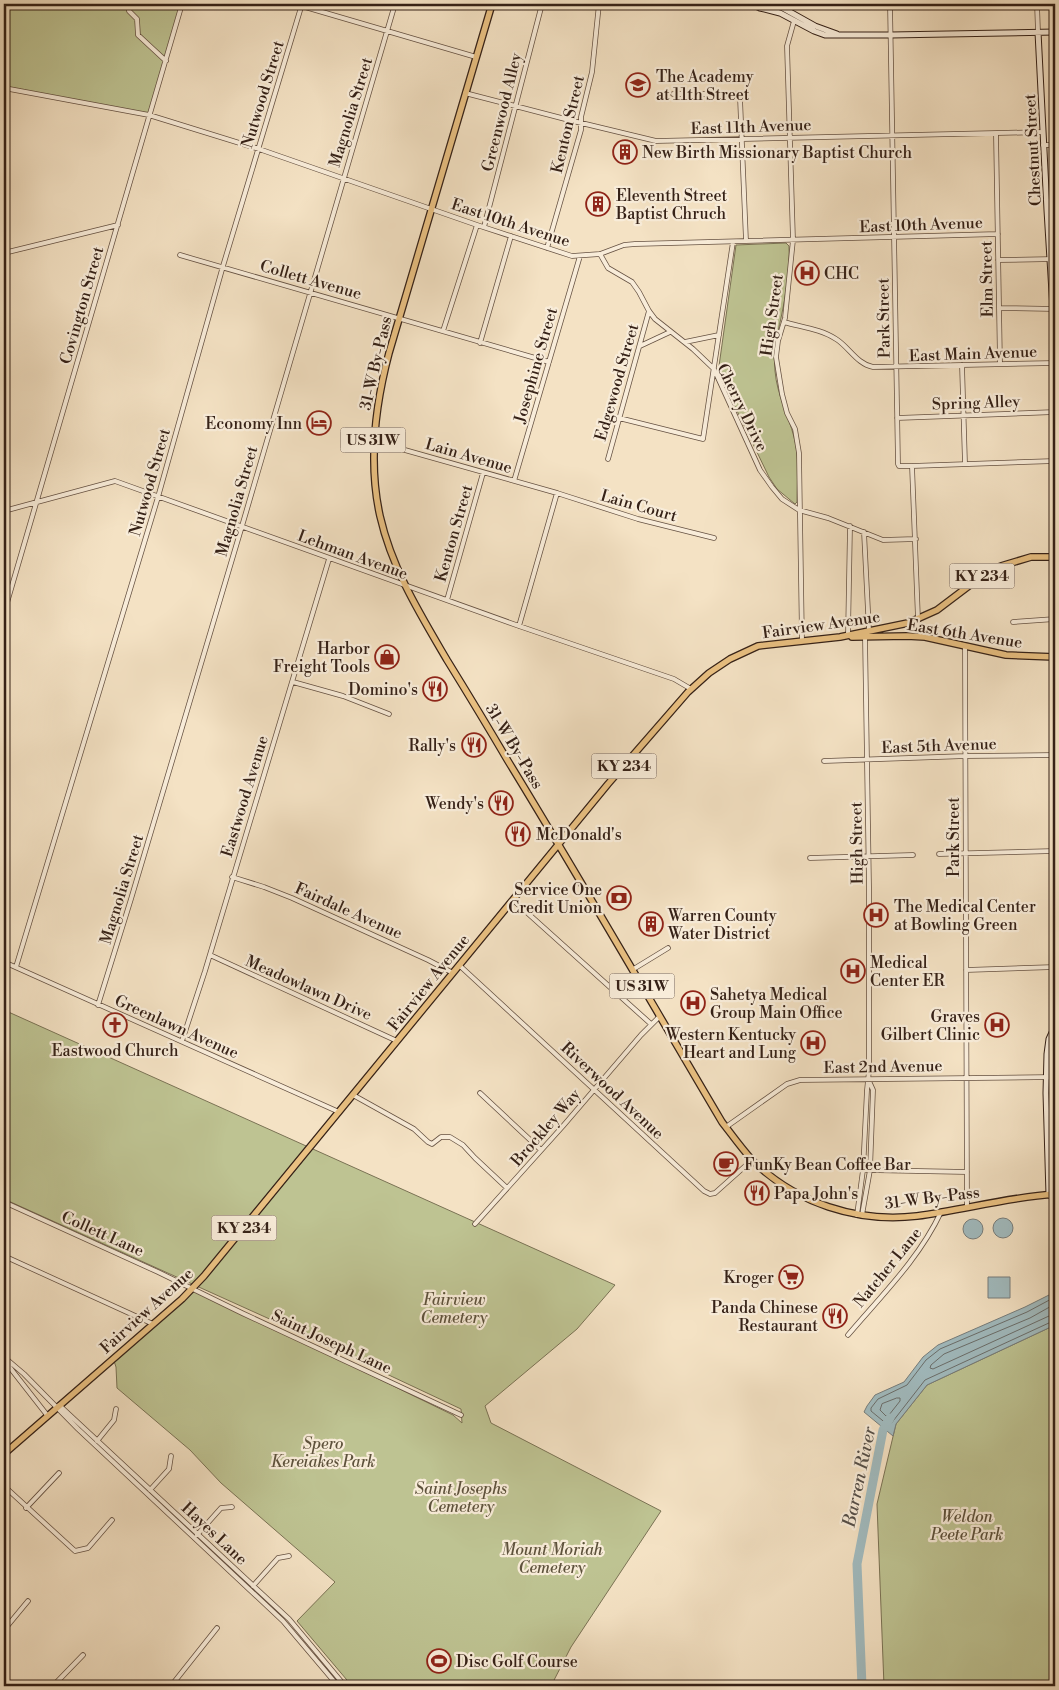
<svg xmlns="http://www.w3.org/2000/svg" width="1059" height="1690" viewBox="0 0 1059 1690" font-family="'Libre Bodoni',serif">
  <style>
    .green { fill: #bec392; stroke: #7a7254 }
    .water { fill: #a1bbbf; stroke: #767d7c }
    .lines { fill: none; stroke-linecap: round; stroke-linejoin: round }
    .shore { stroke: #6b6e6b; stroke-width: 1 }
    .river { stroke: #a1bbbf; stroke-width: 9 }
    .street-casing { stroke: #655142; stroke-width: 5.5 }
    .secondary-casing { stroke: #352117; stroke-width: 7 }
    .primary-casing { stroke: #352117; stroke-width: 8 }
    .street { stroke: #f8ecd9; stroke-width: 4 }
    .secondary { stroke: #f8ecd9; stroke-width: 5 }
    .primary { stroke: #eac182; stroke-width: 5.5 }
    .labels { text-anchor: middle; stroke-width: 4.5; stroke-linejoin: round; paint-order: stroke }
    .shield { fill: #f8ecd9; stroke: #705e51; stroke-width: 1 }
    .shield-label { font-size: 15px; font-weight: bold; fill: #352117 }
    .poi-label { font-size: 16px; fill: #352117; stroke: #f8ecd9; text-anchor: start }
    .street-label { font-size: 16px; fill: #352117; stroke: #f8ecd9 }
    .park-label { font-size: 16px; font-style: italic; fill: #5e523c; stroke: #f8ecd9 }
    .water-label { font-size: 18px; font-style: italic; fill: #554f49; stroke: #f8ecd9 }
  </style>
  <rect width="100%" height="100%" fill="#f4e2c4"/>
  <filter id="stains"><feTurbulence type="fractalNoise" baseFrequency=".004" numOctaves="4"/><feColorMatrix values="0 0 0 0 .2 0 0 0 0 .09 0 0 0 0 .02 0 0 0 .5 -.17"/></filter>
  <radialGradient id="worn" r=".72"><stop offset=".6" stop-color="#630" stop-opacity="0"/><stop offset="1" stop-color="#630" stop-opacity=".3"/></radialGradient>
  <path class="green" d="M4 4H182L149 115 4 86Z
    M786 243 789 246C790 269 786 294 781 318 777 336 773 352 775 371 777 395 788 414 794 437 800 457 797 480 797 502L795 504 777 489 769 477 725 386 720 376 719 366 736 245Z
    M4 1010 615 1285 577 1329 485 1406 491 1423 661 1511 571 1647 551 1686H352L297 1621 335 1582 221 1483 190 1450 117 1388 116 1367 113 1358 192 1288 453 1415 462 1423 461 1409 274 1321 4 1199Z
    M1055 1325V1686H884L877 1504 896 1424 927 1385Z"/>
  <path class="water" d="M993 1228a10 10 0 1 1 20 0a10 10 0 1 1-20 0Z
    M963 1229a10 10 0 1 1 20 0a10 10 0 1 1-20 0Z
    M988 1277H1010V1298H988Z
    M1055 1292V1325L927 1385 896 1424 893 1436 864 1412 867 1406 875 1395 904 1382 923 1357 938 1345 1025 1307Z"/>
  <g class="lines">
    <path class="shore" d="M1055 1297 1027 1312 940 1349 926 1360 907 1385 878 1399 871 1408V1411L888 1425H890L925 1380 1051 1322 1055 1321
      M1055 1304 1030 1318 944 1354 931 1365 930 1368 933 1369 1049 1316 1055 1315
      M897 1398H900V1401L889 1415 886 1416 880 1410 882 1404Z"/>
    <path class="river" d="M862 1686 857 1564 883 1430 890 1418"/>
    <g class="street-casing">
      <path id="street" d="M128 4 129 11 137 19 138 35 166 61
        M295 4 476 57
        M890 4 898 464 899 466H912L1055 461
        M1037 4 1038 32
        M794 21 787 46 793 240 785 318 778 341 776 357 782 394 787 413 795 429 799 453 802 641
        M4 88 149 115 259 149 477 225 572 256 600 254 624 245 635 244 998 234
        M465 93 569 120 656 141 1043 132
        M673 94H736L740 98 746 241
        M996 134 1000 364
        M1043 145H1055
        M484 227 542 4
        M547 248 581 130V117L592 72 599 4
        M4 253 118 225
        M600 254 608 268 632 282 639 292 649 311 655 319 693 349 714 369 760 470 772 487 782 499 799 510 828 518 883 540 916 539
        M180 255 549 362
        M998 260 1055 259
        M999 308 1055 309
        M784 322C801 327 821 329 836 339 849 347 857 364 873 367L1055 363
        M443 331 477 225
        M685 342 719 335
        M480 343 511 236
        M640 346 670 332
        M962 365 965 464
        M619 418 703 439 733 242
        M897 418 1055 412
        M373 441 557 493 638 519 714 538
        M608 459 649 311
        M912 466 918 619
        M514 481 580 256
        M4 511 115 481 519 626 674 679 691 689
        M864 532 869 631
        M447 600 483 473
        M4 613 182 4
        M1013 622 1055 619
        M519 626 557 493
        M848 635 850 526
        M965 646 967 1208
        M293 682 343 696 389 714
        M824 761 966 756 1055 755
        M939 854 1055 851
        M810 858 913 855
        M232 877 264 887 292 898 428 960 453 973
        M513 900 651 1024
        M210 955 397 1041
        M4 962 339 1112
        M459 965 704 1191 710 1194 715 1193 752 1160
        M16 967 158 497 223 266 302 4
        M632 970 668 948
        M966 970 1055 967
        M98 1005 131 899 242 526 395 4
        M182 1041 205 971 329 559
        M480 1093 541 1150
        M353 1095 414 1129 428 1142 432 1144 441 1137H450L463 1145 475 1158 507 1188
        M726 1127 787 1084 800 1080 1055 1077
        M867 1170 967 1172
        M4 1202 158 1272 242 1313 461 1415
        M857 1215 863 1170 867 1090 869 1071V887L865 637
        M862 1215 870 1170 873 1090 868 1079
        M475 1224 563 1126 641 1035 659 1017
        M4 1256 153 1324
        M848 1335C881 1296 919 1259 941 1212
        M4 1357 24 1374 78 1429 283 1621 338 1686
        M4 1360 47 1415
        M59 1405 289 1619 345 1686
        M97 1441 114 1420 116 1409
        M4 1486 75 1551 88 1548 112 1520
        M150 1490 169 1469 171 1456
        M26 1508 59 1473
        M197 1535 221 1508 232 1507
        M253 1586 278 1558 289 1556
        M4 1630 28 1601
        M53 1686 83 1655
        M134 1686 145 1684 157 1686
        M171 1686 217 1628"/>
    </g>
    <g class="secondary-casing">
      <path id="secondary" d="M752 4 760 8 780 13 814 31 825 35H891L1055 32
        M769 4 781 7 815 26 837 34
        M1038 32 1047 210 1053 309 1055 385
        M1049 1195 1046 1093 1047 1054 1049 1039 1055 1026"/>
    </g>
    <g class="primary-casing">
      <path id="primary" d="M492 4 389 353C375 406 368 462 380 516 392 569 420 614 447 660 468 694 488 727 508 761 581 880 651 1002 722 1122 732 1135 742 1149 753 1161 796 1203 857 1223 917 1216 963 1210 1009 1197 1055 1194
        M852 637 907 636 925 637 1006 655 1055 657
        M4 1454 182 1299 204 1276 608 784 688 692 709 673 730 659 758 646 840 637 908 623 937 610 978 579 1001 566 1031 557H1055"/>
    </g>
    <use href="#street" class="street"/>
    <use href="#secondary" class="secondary"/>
    <use href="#primary" class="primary"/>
  </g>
  <defs>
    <g id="school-ring" transform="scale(1.25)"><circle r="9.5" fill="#f8ecd9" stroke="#8f2418" stroke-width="1.5"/><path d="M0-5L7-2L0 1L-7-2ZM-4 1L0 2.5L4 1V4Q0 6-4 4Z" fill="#8f2418"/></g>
    <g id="building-ring" transform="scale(1.25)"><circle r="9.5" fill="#f8ecd9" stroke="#8f2418" stroke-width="1.5"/><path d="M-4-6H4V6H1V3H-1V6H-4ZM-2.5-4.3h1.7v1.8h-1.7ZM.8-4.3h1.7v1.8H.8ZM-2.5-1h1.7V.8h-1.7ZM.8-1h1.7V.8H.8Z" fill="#8f2418"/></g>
    <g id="hospital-ring" transform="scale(1.25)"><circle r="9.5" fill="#f8ecd9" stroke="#8f2418" stroke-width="1.5"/><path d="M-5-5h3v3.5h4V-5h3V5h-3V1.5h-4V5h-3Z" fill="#8f2418"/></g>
    <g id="hotel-ring" transform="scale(1.25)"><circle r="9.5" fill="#f8ecd9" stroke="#8f2418" stroke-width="1.5"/><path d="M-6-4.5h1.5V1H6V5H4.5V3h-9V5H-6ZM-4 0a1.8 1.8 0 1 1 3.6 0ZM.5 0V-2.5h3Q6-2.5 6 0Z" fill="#8f2418"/></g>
    <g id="shop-ring" transform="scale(1.25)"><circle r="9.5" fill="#f8ecd9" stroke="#8f2418" stroke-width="1.5"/><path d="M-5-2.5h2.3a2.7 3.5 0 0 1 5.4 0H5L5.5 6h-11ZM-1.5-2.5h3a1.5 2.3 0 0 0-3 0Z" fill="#8f2418"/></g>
    <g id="restaurant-ring" transform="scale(1.25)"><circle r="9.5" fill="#f8ecd9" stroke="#8f2418" stroke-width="1.5"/><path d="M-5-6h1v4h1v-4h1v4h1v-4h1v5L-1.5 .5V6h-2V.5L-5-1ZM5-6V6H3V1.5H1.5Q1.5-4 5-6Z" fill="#8f2418"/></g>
    <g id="bank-ring" transform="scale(1.25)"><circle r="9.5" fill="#f8ecd9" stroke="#8f2418" stroke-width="1.5"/><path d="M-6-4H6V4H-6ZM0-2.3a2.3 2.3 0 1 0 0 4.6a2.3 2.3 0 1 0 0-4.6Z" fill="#8f2418"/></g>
    <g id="church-ring" transform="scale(1.25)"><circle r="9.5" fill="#f8ecd9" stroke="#8f2418" stroke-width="1.5"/><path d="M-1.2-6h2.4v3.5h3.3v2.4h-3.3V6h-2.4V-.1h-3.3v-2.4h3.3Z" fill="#8f2418"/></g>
    <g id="cafe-ring" transform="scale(1.25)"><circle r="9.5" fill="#f8ecd9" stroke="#8f2418" stroke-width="1.5"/><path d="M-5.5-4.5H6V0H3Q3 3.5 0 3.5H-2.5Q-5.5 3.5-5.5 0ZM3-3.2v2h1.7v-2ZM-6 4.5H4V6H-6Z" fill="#8f2418"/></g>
    <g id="supermarket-ring" transform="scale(1.25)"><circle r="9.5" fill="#f8ecd9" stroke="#8f2418" stroke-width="1.5"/><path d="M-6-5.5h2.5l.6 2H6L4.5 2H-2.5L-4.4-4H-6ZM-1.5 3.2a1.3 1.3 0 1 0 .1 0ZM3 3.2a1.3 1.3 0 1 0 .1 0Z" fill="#8f2418"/></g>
    <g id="stadium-ring" transform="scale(1.25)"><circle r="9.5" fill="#f8ecd9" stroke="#8f2418" stroke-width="1.5"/><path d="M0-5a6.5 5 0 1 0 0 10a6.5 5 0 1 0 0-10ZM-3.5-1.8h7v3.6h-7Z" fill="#8f2418"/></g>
  </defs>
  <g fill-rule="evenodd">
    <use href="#school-ring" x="638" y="85"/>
    <use href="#building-ring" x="625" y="152"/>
    <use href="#building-ring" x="598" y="204"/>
    <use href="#hospital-ring" x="807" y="273"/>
    <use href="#hotel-ring" x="319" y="423"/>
    <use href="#shop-ring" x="387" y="657"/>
    <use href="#restaurant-ring" x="435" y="689"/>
    <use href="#restaurant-ring" x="474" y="745"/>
    <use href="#restaurant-ring" x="501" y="803"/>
    <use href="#restaurant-ring" x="518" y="834"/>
    <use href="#bank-ring" x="619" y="898"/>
    <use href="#hospital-ring" x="876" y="915"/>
    <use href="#building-ring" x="651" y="924"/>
    <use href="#hospital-ring" x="853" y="971"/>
    <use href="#hospital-ring" x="693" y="1003"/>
    <use href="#church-ring" x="115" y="1025"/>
    <use href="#hospital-ring" x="997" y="1025"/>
    <use href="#hospital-ring" x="813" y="1043"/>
    <use href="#cafe-ring" x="726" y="1164"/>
    <use href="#restaurant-ring" x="757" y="1193"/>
    <use href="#supermarket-ring" x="791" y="1277"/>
    <use href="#restaurant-ring" x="835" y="1316"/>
    <use href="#stadium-ring" x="439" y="1661"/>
  </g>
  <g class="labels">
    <g class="shield">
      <rect x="340.5" y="427.5" width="65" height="25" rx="4"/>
      <rect x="949.5" y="563.5" width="65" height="25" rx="4"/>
      <rect x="591.5" y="753.5" width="65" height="25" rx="4"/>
      <rect x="609.5" y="973.5" width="65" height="25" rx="4"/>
      <rect x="211.5" y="1215.5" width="65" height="25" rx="4"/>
    </g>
    <g class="shield-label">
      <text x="373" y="445">US 31W</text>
      <text x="982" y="581">KY 234</text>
      <text x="624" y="771">KY 234</text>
      <text x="642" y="991">US 31W</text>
      <text x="244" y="1233">KY 234</text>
    </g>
    <g class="poi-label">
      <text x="656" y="82">The Academy<tspan x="656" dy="18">at 11th Street</tspan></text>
      <text x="642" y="158">New Birth Missionary Baptist Church</text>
      <text x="616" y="201">Eleventh Street<tspan x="616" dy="18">Baptist Chruch</tspan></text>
      <text x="824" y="279">CHC</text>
      <text x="302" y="429" text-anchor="end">Economy Inn</text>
      <text x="370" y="654" text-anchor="end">Harbor<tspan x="370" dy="18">Freight Tools</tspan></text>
      <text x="418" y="695" text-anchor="end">Domino's</text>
      <text x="456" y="751" text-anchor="end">Rally's</text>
      <text x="484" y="809" text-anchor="end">Wendy's</text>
      <text x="536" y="840">McDonald's</text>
      <text x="602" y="895" text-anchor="end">Service One<tspan x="602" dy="18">Credit Union</tspan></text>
      <text x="894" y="912">The Medical Center<tspan x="894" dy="18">at Bowling Green</tspan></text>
      <text x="668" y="921">Warren County<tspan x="668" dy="18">Water District</tspan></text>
      <text x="870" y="968">Medical<tspan x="870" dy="18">Center ER</tspan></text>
      <text x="710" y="1000">Sahetya Medical<tspan x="710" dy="18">Group Main Office</tspan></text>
      <text x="980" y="1022" text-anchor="end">Graves<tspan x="980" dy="18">Gilbert Clinic</tspan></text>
      <text x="796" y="1040" text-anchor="end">Western Kentucky<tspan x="796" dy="18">Heart and Lung</tspan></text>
      <text x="115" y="1056" text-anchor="middle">Eastwood Church</text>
      <text x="744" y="1170">FunKy Bean Coffee Bar</text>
      <text x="774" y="1199">Papa John's</text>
      <text x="774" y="1283" text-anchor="end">Kroger</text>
      <text x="818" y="1313" text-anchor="end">Panda Chinese<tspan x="818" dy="18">Restaurant</tspan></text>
      <text x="456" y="1667">Disc Golf Course</text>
    </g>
    <g class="street-label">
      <text transform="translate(262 94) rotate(-73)" y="6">Nutwood Street</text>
      <text transform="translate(350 112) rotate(-73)" y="6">Magnolia Street</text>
      <text transform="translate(501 112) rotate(-76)" y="6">Greenwood Alley</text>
      <text transform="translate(567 124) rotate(-77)" y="6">Kenton Street</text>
      <text transform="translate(751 126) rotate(-2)" y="6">East 11th Avenue</text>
      <text transform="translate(1032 150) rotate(-93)" y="6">Chestnut Street</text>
      <text transform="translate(511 222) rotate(18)" y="6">East 10th Avenue</text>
      <text transform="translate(921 224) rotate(-2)" y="6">East 10th Avenue</text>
      <text transform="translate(311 279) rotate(16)" y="6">Collett Avenue</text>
      <text transform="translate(986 279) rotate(-91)" y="6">Elm Street</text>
      <text transform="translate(81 305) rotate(-74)" y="6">Covington Street</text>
      <text transform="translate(771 315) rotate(-82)" y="6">High Street</text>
      <text transform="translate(883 318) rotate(-91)" y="6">Park Street</text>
      <text transform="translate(973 353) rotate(-2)" y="6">East Main Avenue</text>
      <text transform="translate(375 363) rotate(-77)" y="6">31-W By-Pass</text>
      <text transform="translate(535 365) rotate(-74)" y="6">Josephine Street</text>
      <text transform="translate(616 382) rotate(-74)" y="6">Edgewood Street</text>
      <text transform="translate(976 402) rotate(-2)" y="6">Spring Alley</text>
      <text transform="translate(743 407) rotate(64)" y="6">Cherry Drive</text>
      <text transform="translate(469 455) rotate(16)" y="6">Lain Avenue</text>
      <text transform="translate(149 482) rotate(-74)" y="6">Nutwood Street</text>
      <text transform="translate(236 501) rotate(-74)" y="6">Magnolia Street</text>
      <text transform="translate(639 505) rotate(16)" y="6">Lain Court</text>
      <text transform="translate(453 533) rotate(-74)" y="6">Kenton Street</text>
      <text transform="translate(353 554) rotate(20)" y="6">Lehman Avenue</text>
      <text transform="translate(821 624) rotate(-8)" y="6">Fairview Avenue</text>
      <text transform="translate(965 633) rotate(9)" y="6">East 6th Avenue</text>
      <text transform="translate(939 745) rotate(-2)" y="6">East 5th Avenue</text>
      <text transform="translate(515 746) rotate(59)" y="6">31-W By-Pass</text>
      <text transform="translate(244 796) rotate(-73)" y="6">Eastwood Avenue</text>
      <text transform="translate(953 837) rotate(-90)" y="6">Park Street</text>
      <text transform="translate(856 843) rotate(-91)" y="6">High Street</text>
      <text transform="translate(121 889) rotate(-73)" y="6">Magnolia Street</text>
      <text transform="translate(349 910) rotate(24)" y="6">Fairdale Avenue</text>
      <text transform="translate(428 982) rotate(-51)" y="6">Fairview Avenue</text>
      <text transform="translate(309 987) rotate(24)" y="6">Meadowlawn Drive</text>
      <text transform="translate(177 1026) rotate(24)" y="6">Greenlawn Avenue</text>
      <text transform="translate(883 1066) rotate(-1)" y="6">East 2nd Avenue</text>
      <text transform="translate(613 1090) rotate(43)" y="6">Riverwood Avenue</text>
      <text transform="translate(545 1127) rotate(-49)" y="6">Brockley Way</text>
      <text transform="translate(932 1197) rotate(-7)" y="6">31-W By-Pass</text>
      <text transform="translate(103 1233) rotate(24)" y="6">Collett Lane</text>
      <text transform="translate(887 1267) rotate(-51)" y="6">Natcher Lane</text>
      <text transform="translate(146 1310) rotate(-42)" y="6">Fairview Avenue</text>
      <text transform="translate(332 1341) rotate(25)" y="6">Saint Joseph Lane</text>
      <text transform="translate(215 1533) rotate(43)" y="6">Hayes Lane</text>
    </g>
    <g class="park-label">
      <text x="454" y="1305">Fairview<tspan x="454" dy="18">Cemetery</tspan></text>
      <text x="323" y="1449">Spero<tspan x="323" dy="18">Kereiakes Park</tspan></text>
      <text x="461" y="1494">Saint Josephs<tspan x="461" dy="18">Cemetery</tspan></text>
      <text x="967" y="1522">Weldon<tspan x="967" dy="18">Peete Park</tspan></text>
      <text x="552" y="1555">Mount Moriah<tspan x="552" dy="18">Cemetery</tspan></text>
    </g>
    <g class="water-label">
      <text transform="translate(859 1477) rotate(-78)" y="6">Barren River</text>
    </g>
  </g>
  <rect width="1059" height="1690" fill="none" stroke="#f4e2c4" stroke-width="20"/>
  <rect x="5" y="5" width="1049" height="1680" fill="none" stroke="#352117" stroke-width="2.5"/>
  <rect x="10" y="10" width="1039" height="1670" fill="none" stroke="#352117"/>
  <rect width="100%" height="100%" filter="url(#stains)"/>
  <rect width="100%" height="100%" fill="url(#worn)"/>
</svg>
